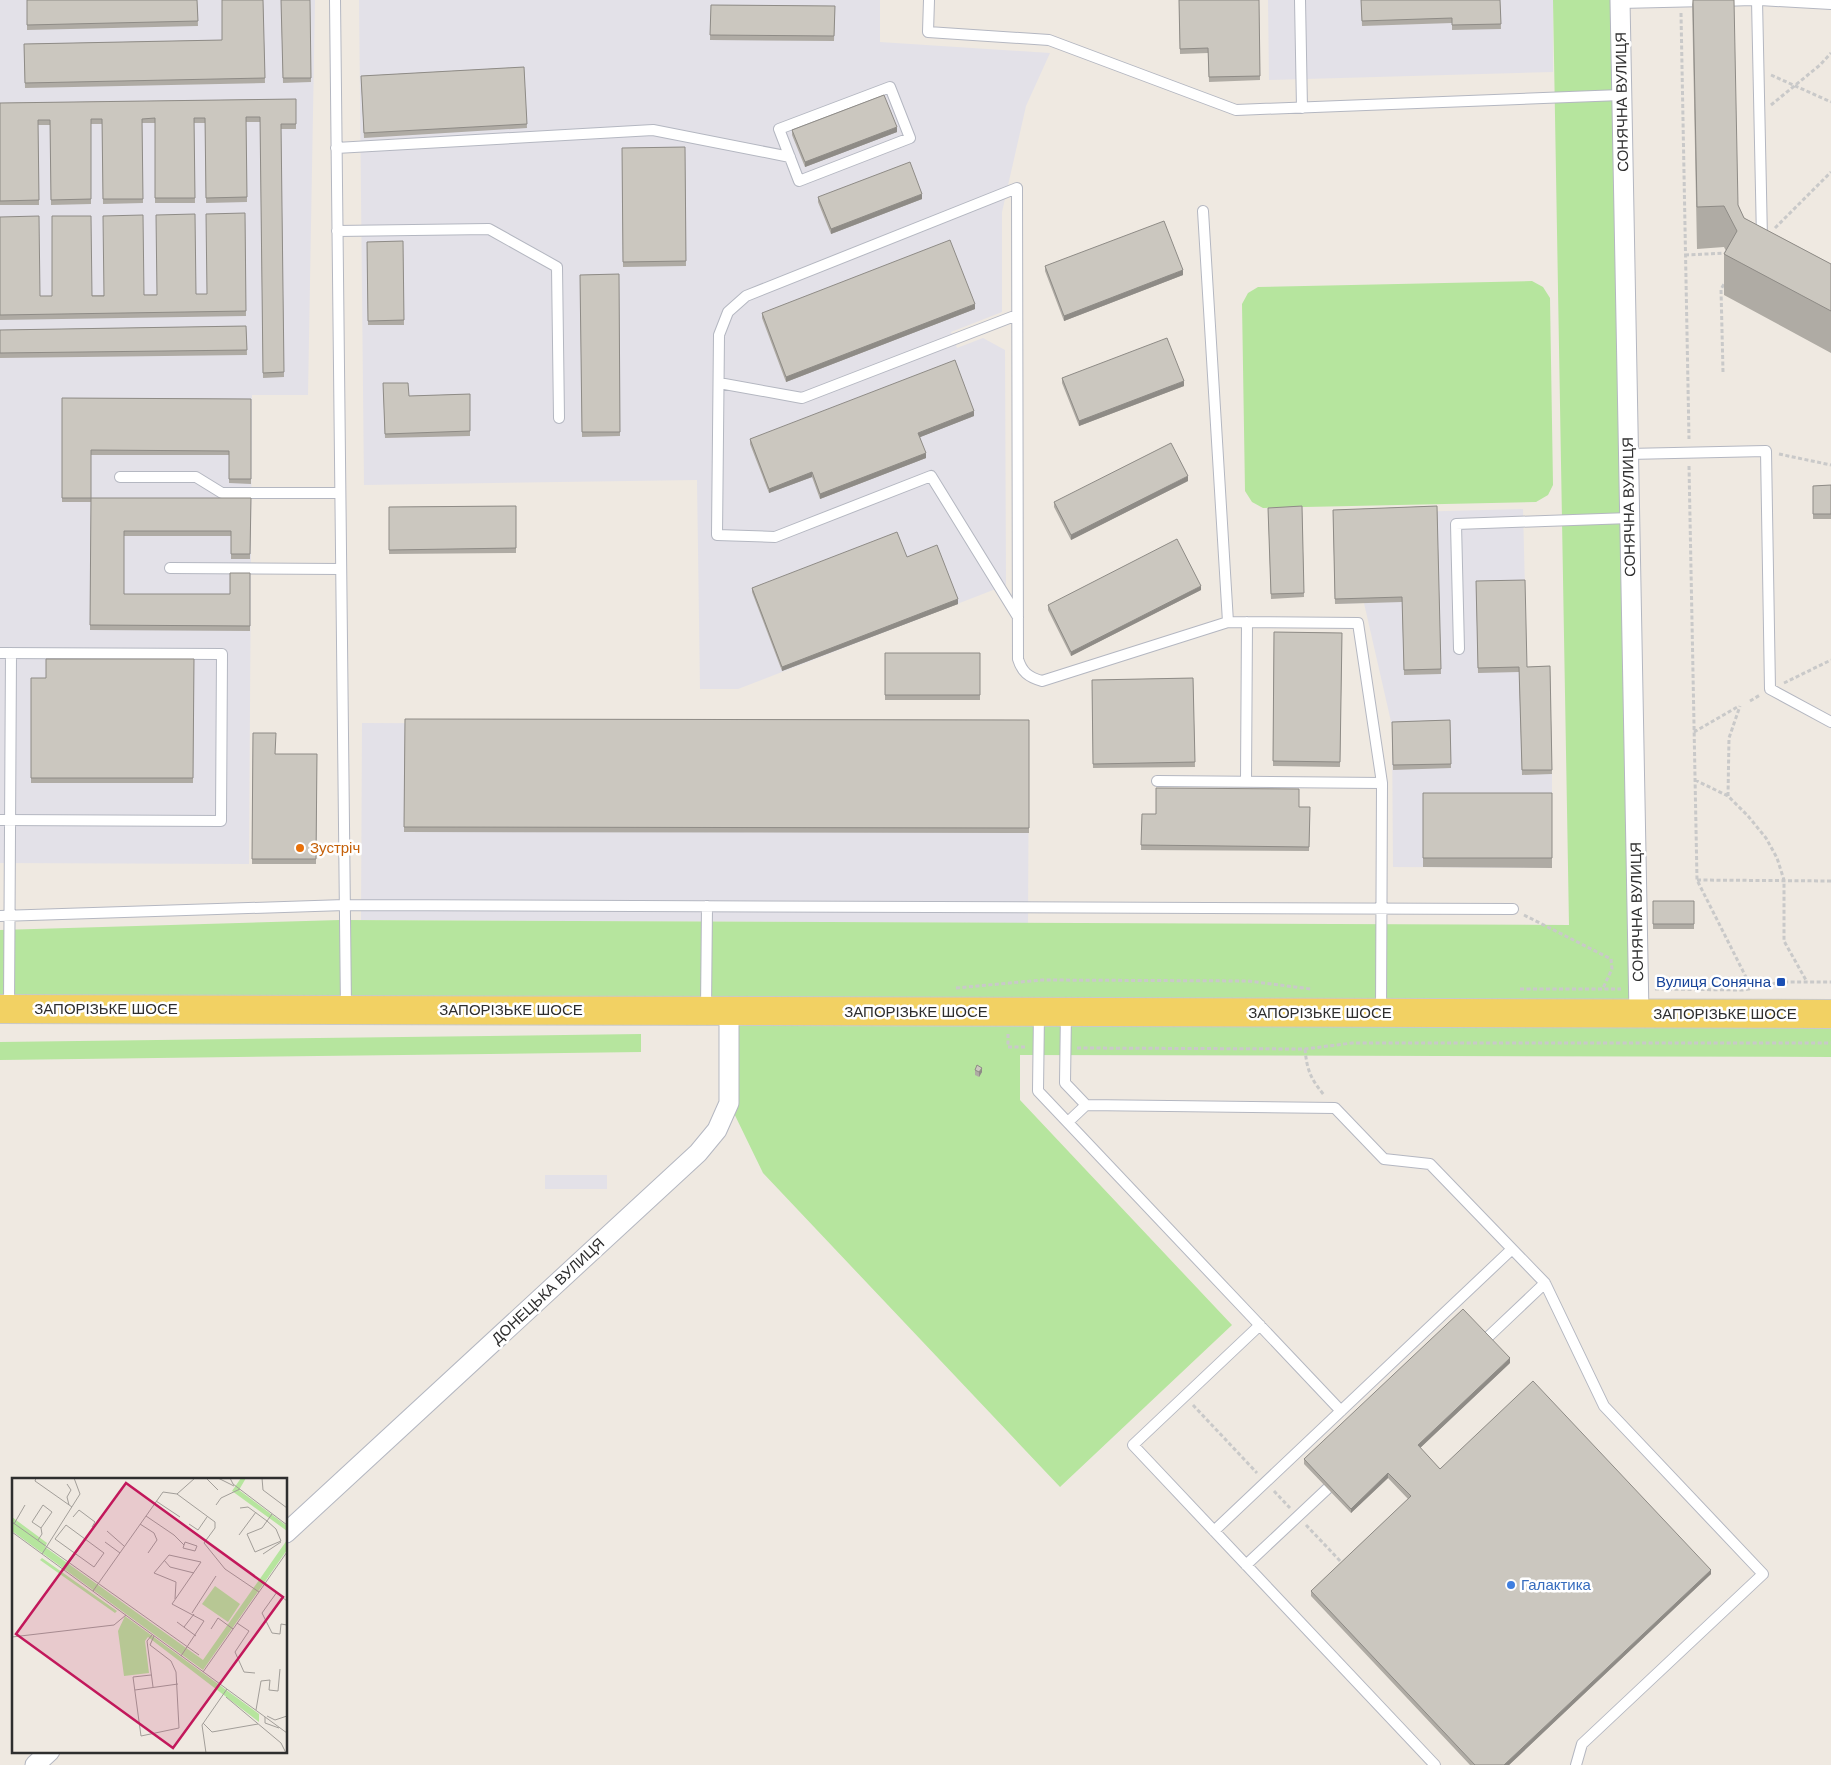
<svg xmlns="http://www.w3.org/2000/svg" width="1831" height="1765" viewBox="0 0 1831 1765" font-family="Arial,sans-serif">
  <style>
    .industrial { fill: #e3e1e8 }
    .green { fill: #b6e59e }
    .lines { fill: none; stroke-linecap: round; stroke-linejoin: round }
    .lane-casing { stroke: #b4b7c1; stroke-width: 12 }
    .street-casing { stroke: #b4b7c1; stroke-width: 21 }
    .primary-casing { stroke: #c9c9c9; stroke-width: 30 }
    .path { stroke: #c9c9c9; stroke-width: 3; stroke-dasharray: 4 2.5; stroke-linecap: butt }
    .lane { stroke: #fff; stroke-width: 10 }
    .street { stroke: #fff; stroke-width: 19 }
    .primary { stroke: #f2d163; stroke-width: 28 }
    .wall { fill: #afaba4 }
    .shaded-wall { fill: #8e8b86 }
    .building { fill: #cbc7bf; stroke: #8e8b86 }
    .food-dot { fill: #e8710a; stroke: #fff; stroke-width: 2 }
    .transit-dot { fill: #1a4fb4; stroke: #fff; stroke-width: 2 }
    .shop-dot { fill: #3f7fe0; stroke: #fff; stroke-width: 2 }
    .labels { text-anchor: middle; stroke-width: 5; stroke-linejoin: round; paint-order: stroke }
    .street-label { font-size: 15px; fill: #2e2e2e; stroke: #fff }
    .food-label { font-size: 15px; fill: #c56008; stroke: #fff; text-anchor: start }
    .transit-label { font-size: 15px; fill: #164399; stroke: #fff; text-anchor: end }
    .shop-label { font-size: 15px; fill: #366cbe; stroke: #fff; text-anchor: start }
    .inset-road { fill: none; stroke: #a29e99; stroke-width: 1 }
    .view { fill: #c2185b; fill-opacity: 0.15; stroke: #c2185b; stroke-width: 2.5 }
    .inset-edge { fill: none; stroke: #2e2e2e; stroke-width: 2.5 }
  </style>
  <rect width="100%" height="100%" fill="#efe9e1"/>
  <path class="industrial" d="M0 0H315L308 395H252L249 864 0 863Z
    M359 0H880V42L1050 53 1026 106 1002 212V312L951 332 957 348 983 338 1005 350 1006 585 738 689H700L697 480 364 485Z
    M1268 0H1553V72L1269 80Z
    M1523 509 1527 671 1552 774V868L1393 867 1392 726 1364 603 1335 604 1333 514Z
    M362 723 1029 725 1028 923 361 920Z
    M545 1175H607V1189H545Z"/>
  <path class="green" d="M1553 0H1611L1630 1002 0 998V930L340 920 1569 925Z
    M1532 281 1543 287 1550 298 1553 485 1548 495 1536 502 1263 508 1252 502 1245 491 1242 304 1248 293 1258 287Z
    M729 1026 1831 1027V1057L1020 1055V1100L1232 1325 1060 1487 763 1173 729 1103Z
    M641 1034V1052L0 1060V1042Z"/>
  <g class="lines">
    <g class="lane-casing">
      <path id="lane" d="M335 0 346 1009
        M929 0 928 32 1049 40 1236 110 1621 95
        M1300 0 1302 108
        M1757 0 1762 239
        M1760 0 1831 4
        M1721 1 1752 0
        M1620 3 1706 1
        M890 87 910 138 799 181 779 129Z
        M336 148 653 130 790 157
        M1203 211 1228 622
        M337 231 489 229 557 267 559 418
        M719 383 802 398 1017 315
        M1628 454 1766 451 1770 689 1831 722
        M120 477H196L222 493H340
        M170 568 341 569
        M1018 617 931 476 775 537 717 535 719 335 728 312 746 296 1017 188 1018 659C1022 672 1028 677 1042 681L1228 622 1358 623 1382 783 1381 1012
        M1459 649 1456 524 1630 518
        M0 653 222 654 221 821 0 820
        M1157 781 1382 783
        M1246 781 1247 622
        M0 916 345 905 1513 909
        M9 1007 11 653
        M706 1010 707 906
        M1039 1012 1038 1091 1341 1411
        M1066 1012 1065 1083 1086 1105 1335 1108 1384 1159 1430 1164 1545 1283 1604 1406 1763 1574 1582 1744 1576 1765
        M1068 1122 1086 1105
        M1260 1325 1133 1445 1435 1765
        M1487 1338 1545 1283
        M1214 1531 1512 1249
        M1246 1565 1327 1489"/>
    </g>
    <g class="street-casing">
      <path id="street" d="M1620 0 1639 1014
        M286 1533 698 1153 717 1130 729 1103V1011
        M35 1765 50 1751"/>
    </g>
    <g class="primary-casing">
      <path id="primary" d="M0 1009 1831 1014"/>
    </g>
    <path class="path" d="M1681 13 1689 439
      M1771 75 1831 102
      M1771 105 1820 65 1831 53
      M1775 228 1831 172
      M1685 255 1727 253
      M1723 372 1721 289 1726 281
      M1779 454 1831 465
      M1689 466 1697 880 1752 989
      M1784 683 1831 660
      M1750 701 1760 695
      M1694 732 1739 706
      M1695 780 1728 796 1748 816 1766 838 1777 858 1784 880V941L1807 982
      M1728 796 1729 738 1740 706
      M1697 880 1831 881
      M1524 915 1611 959 1612 969 1603 988
      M956 988 1042 980 1248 981 1311 989
      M1520 989H1621
      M1655 989 1744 990 1781 982H1831
      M1008 1034V1047H1026
      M1077 1048 1305 1049 1352 1043H1831
      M1305 1049C1307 1071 1311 1079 1324 1095
      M1193 1405 1257 1473
      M1274 1491 1290 1508
      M1306 1525 1343 1564"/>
    <use href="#lane" class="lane"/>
    <use href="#street" class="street"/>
    <use href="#primary" class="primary"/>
  </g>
  <path class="wall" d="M27 0H197L198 26 27 30Z
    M263 0 265 83 25 88 24 44 222 40Z
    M281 0H310L311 82 283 83Z
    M1179 0H1259L1260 80 1209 82 1208 53 1180 54Z
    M1361 0H1500L1501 29 1452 30V23L1362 26Z
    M1692 0 1738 205 1744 218 1831 264V353L1724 295V254L1726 251 1724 247 1697 249Z
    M711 5 835 6 834 41 710 40Z
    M524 67 527 128 364 138 361 76Z
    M296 99V129H281L284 377 263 378 260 122H246L247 202 206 203 205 123H194L195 203H155V123H142L143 203 103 204 102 124H91V204L51 205 50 125H38L39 205H0V103Z
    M792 130 897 132 805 167 792 135Z
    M685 147 686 266 623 267 622 148Z
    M818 197 922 199 831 234 818 202Z
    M245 213 246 316 0 320V217L40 296 196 294H207Z
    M403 241 404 325H368L367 242Z
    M1045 266 1183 275 1064 321 1045 271Z
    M619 274 620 436 582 437 580 275Z
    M975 309 786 382 762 318V313Z
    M246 326 247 355 0 358V330Z
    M1062 378 1184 386 1079 426 1062 383Z
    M383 383 409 396 470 394V436L385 438Z
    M62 398 251 399V484L229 483V455H91V498H251L250 559H231V536H124V594H230L250 573V631L90 630 91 502H62Z
    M974 416 920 437 926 458 820 499 812 477 769 493 750 444V439Z
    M1188 481 1071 540 1054 507V502Z
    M1831 485V519H1813V486Z
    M516 506V553L389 554V507Z
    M1302 506 1304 597 1271 599 1268 508Z
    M1437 506 1441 674 1404 675 1402 602 1335 604 1333 510Z
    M907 557 958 604 782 671 752 592V588Z
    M1476 581 1527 667 1550 666 1552 774 1522 775 1519 672 1478 673Z
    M1201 590 1071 656 1048 610V605Z
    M1274 632 1342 633 1340 767 1273 766Z
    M885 653H980V700H885Z
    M194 659 193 783H31V678H46Z
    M1193 678 1195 767 1093 768 1092 680Z
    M405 719 1029 720V833L404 832Z
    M1450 720 1451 768 1393 770 1392 722Z
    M253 733 275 754H317L316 864H252Z
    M1423 793H1552V868L1423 867Z
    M1299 807H1310L1309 851 1141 850 1142 814H1156Z
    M1653 901H1694V929H1653Z
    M975 1070 982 1072 979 1077 975 1075Z
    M1510 1363 1420 1448 1440 1469 1711 1574 1509 1765H1470L1311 1596V1591L1408 1499 1388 1478 1351 1513 1304 1464V1459Z"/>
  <path class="shaded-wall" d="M897 127V132L805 167V162Z
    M922 194V199L831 234V229Z
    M1183 270V275L1064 321V316Z
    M975 304V309L786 382V377Z
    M1184 381V386L1079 426V421Z
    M974 411V416L918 438V433Z
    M926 453V458L820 499V494Z
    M812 472V477L769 493V489Z
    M1188 476V481L1071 540V535Z
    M1201 586V590L1071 656V652Z
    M958 599V604L782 671V667Z
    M982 1068V1072L979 1077V1072Z
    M1510 1358V1363L1418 1450V1445Z
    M1388 1473V1478L1351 1513V1509Z
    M1711 1570V1574L1509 1765H1504Z"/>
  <path class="building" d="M27 0H197L198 21 27 25Z
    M222 0H263L265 78 25 83 24 44 222 40Z
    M281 0H310L311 78H283Z
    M1179 0H1259L1260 76 1209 77 1208 48 1180 49Z
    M1361 0H1500L1501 24 1452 25V18L1362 21Z
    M1693 0H1734L1738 205 1744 218 1831 264V311L1724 254 1737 231 1724 206 1697 207Z
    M711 5 835 6 834 36 710 35Z
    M524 67 527 124 364 133 361 76Z
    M884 95 897 127 805 162 792 130Z
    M296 99V124H281L284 372 263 373 260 117H246L247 197 206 198 205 118H194L195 198H155V118L142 119 143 199H103L102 119H91V199L51 200 50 120H38L39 200 0 201V103Z
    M685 147 686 261 623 262 622 148Z
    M910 162 922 194 831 229 818 197Z
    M245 213 246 311 0 315V217L39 216 40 296H52V216H91L92 296H104L103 216 143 215 144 295H157L156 215 195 214 196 294H207L206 214Z
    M1164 221 1183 270 1064 316 1045 266Z
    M950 240 975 304 786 377 762 313Z
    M403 241 404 320 368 321 367 242Z
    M619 274 620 432H582L580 275Z
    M246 326 247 350 0 353V330Z
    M1167 338 1184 381 1079 421 1062 378Z
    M955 360 974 411 918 433 926 453 820 494 812 472 769 489 750 439Z
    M383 383H408L409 396 470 394V431L385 434Z
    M62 398 251 399V479H229V451L91 450V498H251L250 554H231V531H124V594H230V573H250V626L90 625 91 498H62Z
    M1171 443 1188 476 1071 535 1054 502Z
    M1831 485V514H1813V486Z
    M516 506V548L389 550V507Z
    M1302 506 1304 593 1271 594 1268 508Z
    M1437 506 1441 669 1404 670 1402 597 1335 599 1333 510Z
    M897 532 907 557 937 545 958 599 782 667 752 588Z
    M1177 539 1201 586 1071 652 1048 605Z
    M1525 580 1527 667 1550 666 1552 770H1522L1519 667 1478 668 1476 581Z
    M1274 632 1342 633 1340 762 1273 761Z
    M885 653H980V695H885Z
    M46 659H194L193 778H31V678H46Z
    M1193 678 1195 762 1093 764 1092 680Z
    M405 719 1029 720V828L404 827Z
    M1450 720 1451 764 1393 765 1392 722Z
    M253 733H276L275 754H317L316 859H252Z
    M1156 788 1299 789V807H1310L1309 847 1141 845 1142 814H1156Z
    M1423 793H1552V858H1423Z
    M1653 901H1694V924H1653Z
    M977 1065 982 1068 979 1072 975 1070Z
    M1463 1309 1510 1358 1418 1445 1440 1469 1533 1381 1711 1570 1504 1765H1475L1311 1591 1411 1496 1388 1473 1351 1509 1304 1459Z"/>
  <circle class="food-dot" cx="300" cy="848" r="5"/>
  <rect class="transit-dot" x="1776" y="977" width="10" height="10" rx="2.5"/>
  <circle class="shop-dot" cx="1511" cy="1585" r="5"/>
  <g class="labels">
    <g class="street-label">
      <text transform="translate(1622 102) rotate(-91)" y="5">СОНЯЧНА ВУЛИЦЯ</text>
      <text transform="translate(1629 507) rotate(-91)" y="5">СОНЯЧНА ВУЛИЦЯ</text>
      <text transform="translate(1637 912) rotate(-91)" y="5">СОНЯЧНА ВУЛИЦЯ</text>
      <text x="106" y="1014">ЗАПОРІЗЬКЕ ШОСЕ</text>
      <text x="511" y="1015">ЗАПОРІЗЬКЕ ШОСЕ</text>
      <text x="916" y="1017">ЗАПОРІЗЬКЕ ШОСЕ</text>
      <text x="1320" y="1018">ЗАПОРІЗЬКЕ ШОСЕ</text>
      <text x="1725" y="1019">ЗАПОРІЗЬКЕ ШОСЕ</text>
      <text transform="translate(548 1291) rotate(-43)" y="5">ДОНЕЦЬКА ВУЛИЦЯ</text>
    </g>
    <g class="food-label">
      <text x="310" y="853">Зустріч</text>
    </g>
    <g class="transit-label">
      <text x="1771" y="987">Вулиця Сонячна</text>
    </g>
    <g class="shop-label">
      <text x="1521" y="1590">Галактика</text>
    </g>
  </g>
  <g transform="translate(12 1478)">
    <rect width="275" height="275" fill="#efe9e1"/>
    <path d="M229 0H234L227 12 275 48V53L220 13ZM0 39 35 65 33 69 191 182 275 62V72L191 192 0 53ZM30 80 105 133 103 135 28 82ZM203 108 228 126 216 144 190 126ZM113 138 247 236V244L136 159 133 163 137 195 112 198 106 153Z" fill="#b6e59e"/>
    <path class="inset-road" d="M24 0 23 3 60 29M194 0 206 12M206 0 222 8M218 0 221 6 275 47M250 0 251 12 275 30M55 6 59 12 55 19 57 27M165 16 183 0M144 23 168 39M204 27 209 20 228 11M228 30 236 29 255 43 264 51 269 63M260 36 250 50 235 56 243 74 269 63M134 38 162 57 172 67M61 39 67 32 83 44 80 49M0 44 187 177M2 46 13 27M128 46 142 55 145 62 136 75M177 46 186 52 195 39M54 47 92 75 82 89 43 61ZM95 53 112 68M0 54 275 255M227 57 244 34M26 62 30 56 29 50 20 44 31 27 40 34 29 50M93 64 108 75M173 64 185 68 183 73 171 70ZM30 76 68 16 62 0M251 76 269 64M152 82 158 89 182 95M52 92 74 61M253 106 275 123M81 113 151 14 165 16 203 44V50L192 65 213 91 247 114M265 114 250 135 260 155 268 156 269 146 275 147M163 121 164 104 142 95 157 77 189 84 160 126 192 143 169 178M180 135 204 98M165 144 184 158M225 145 237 153 223 174 232 194 243 195M172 149 182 136M199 151 206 140 221 151M140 157 135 163 141 209M0 159 102 147 114 137M191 194 275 74M139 197 121 199 129 258 167 250 164 194 159 183 138 167 142 158M123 212 166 206M214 219 269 265 274 275M244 232 249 203 258 202 257 212 266 213 268 191M255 238 263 242 275 238M253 239V245L267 250M191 245 200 254 246 246M194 275 190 247 215 211"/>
    <path class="view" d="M114 5 271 119 161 270 4 156Z"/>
    <rect width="275" height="275" class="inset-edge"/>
  </g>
</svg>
